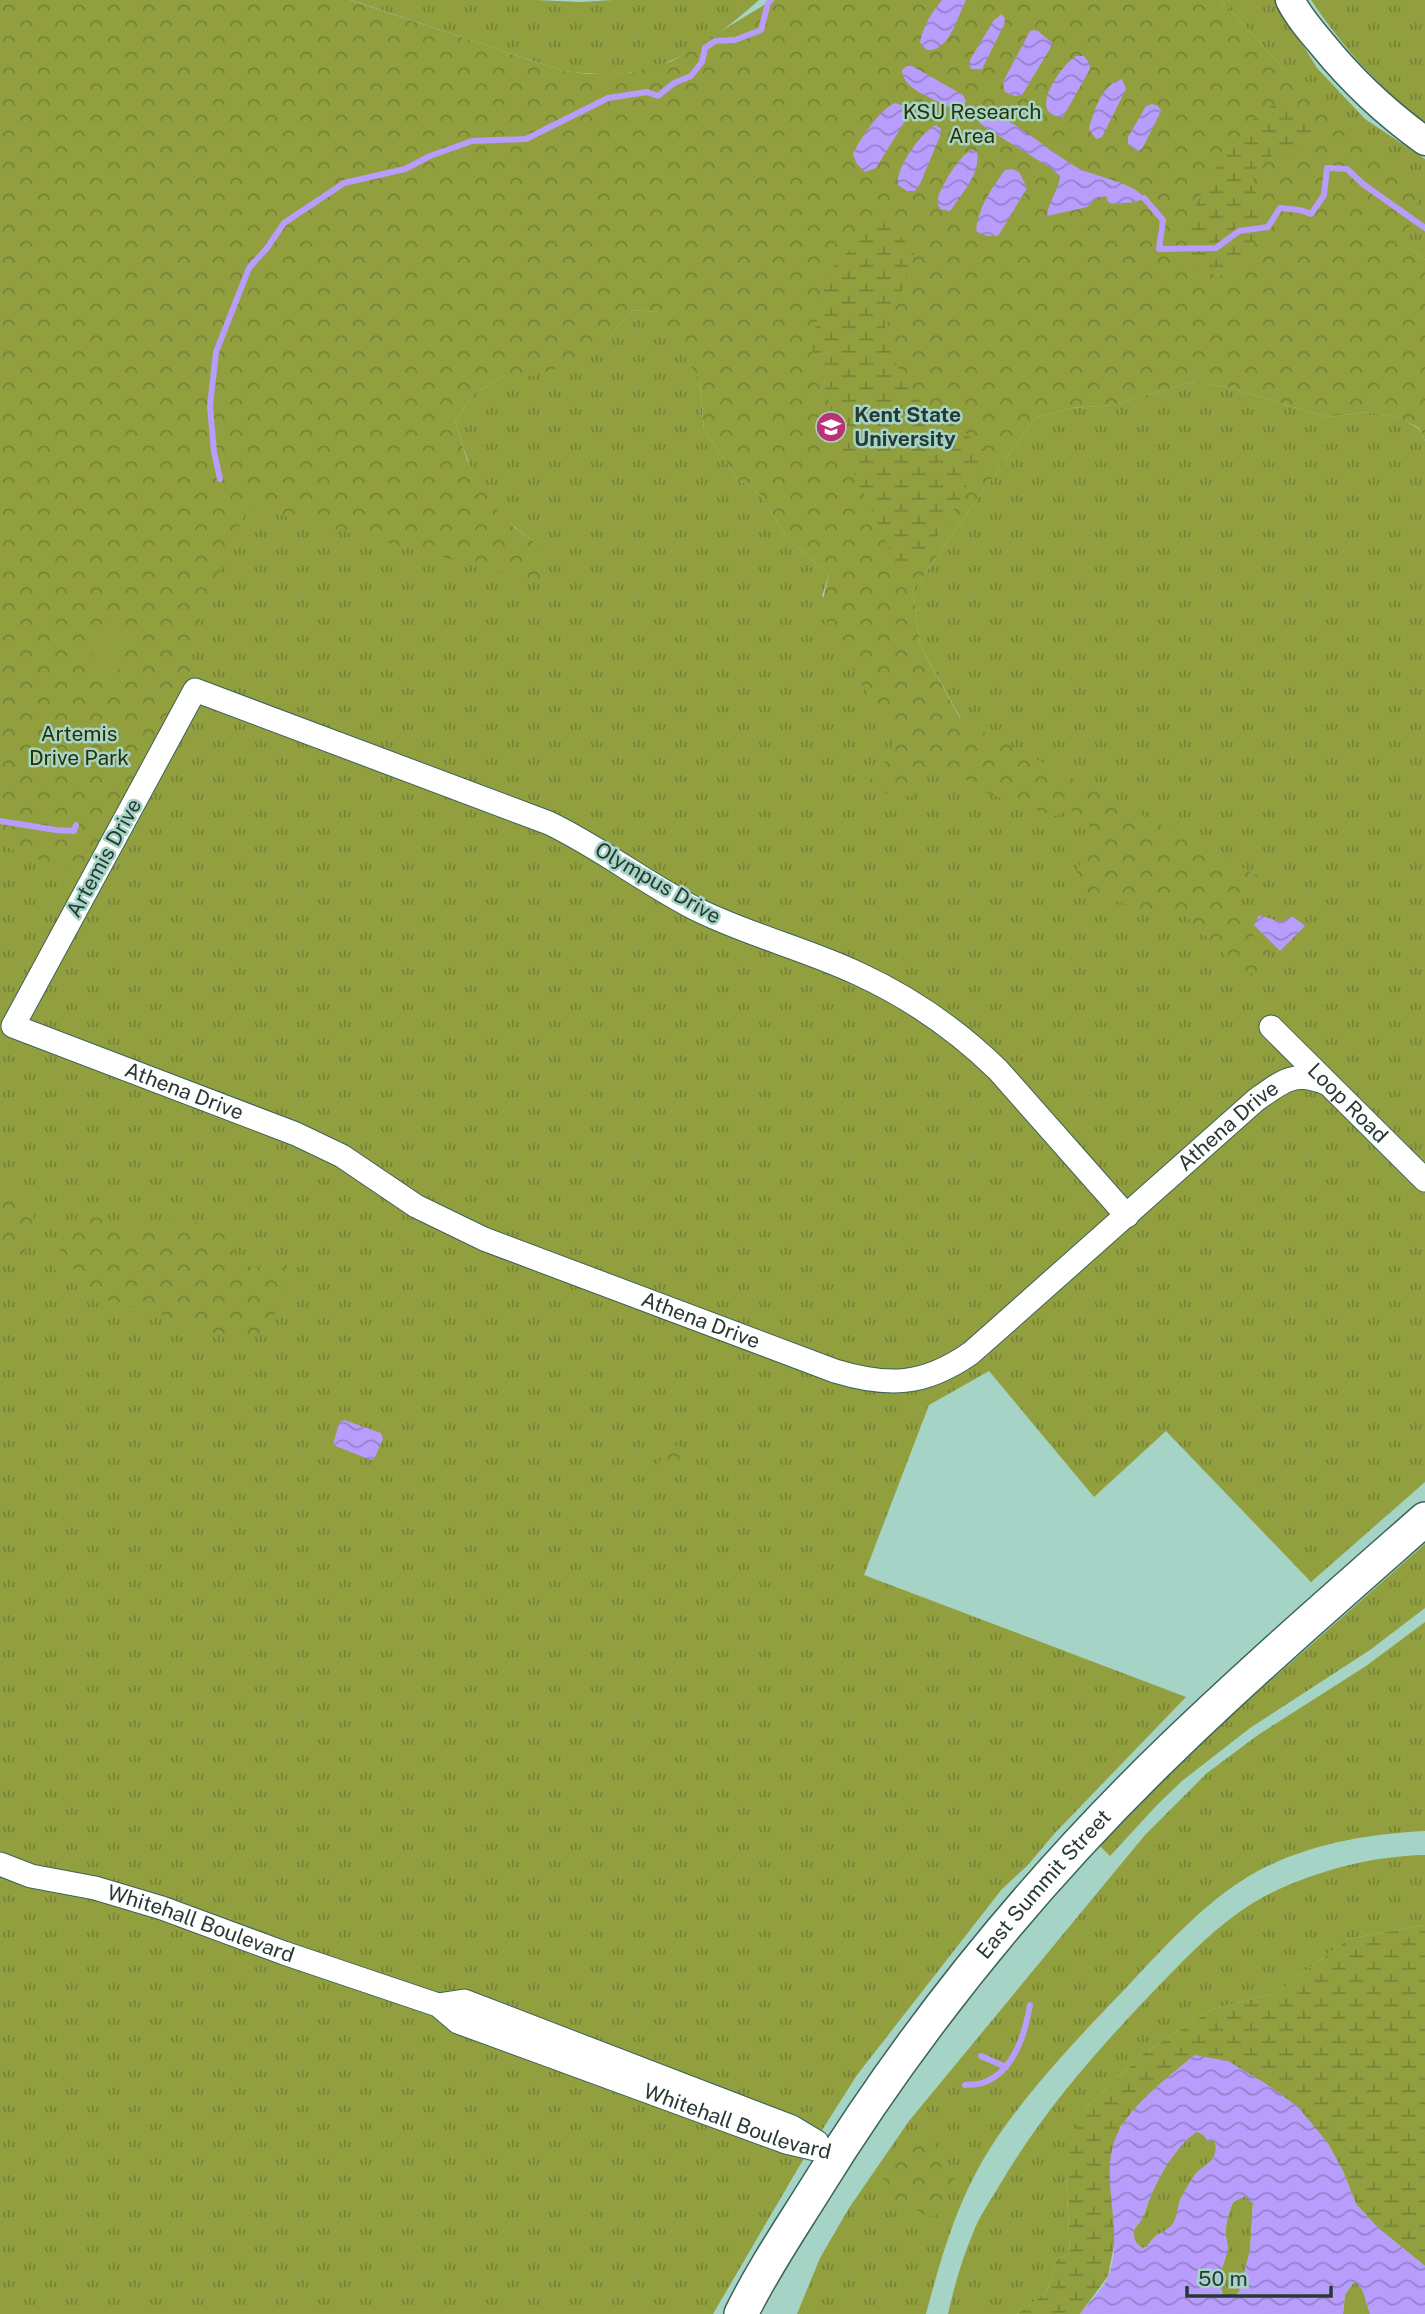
<svg xmlns="http://www.w3.org/2000/svg" width="1425" height="2314" viewBox="0 0 1425 2314" font-family="'Public Sans',sans-serif">
  <style>
    .grass { fill: url(#grass-tufts) }
    .forest { fill: url(#forest-crowns) }
    .wetland { fill: url(#wetland-marsh) }
    .pitch { fill: #929f3f }
    .water { fill: url(#water-waves); fill-rule: evenodd }
    .lines { fill: none; stroke-linecap: round; stroke-linejoin: round }
    .stream { stroke: #b89dfc; stroke-width: 6 }
    .minor-casing { stroke: #396459; stroke-width: 25 }
    .tertiary-casing { stroke: #396459; stroke-width: 31 }
    .secondary-casing { stroke: #396459; stroke-width: 36 }
    .minor { stroke: #fff; stroke-width: 23 }
    .tertiary { stroke: #fff; stroke-width: 28 }
    .secondary { stroke: #fff; stroke-width: 33 }
    .labels { text-anchor: middle; stroke-width: 5; stroke-linejoin: round; paint-order: stroke }
    .park-label { font-size: 21px; fill: #2b3001; stroke: #a5d3c6 }
    .poi-label { font-size: 21px; font-weight: bold; fill: #273934; stroke: #a5d3c6; text-anchor: start }
    .street-label { font-size: 21px; fill: #273934; stroke: #a5d3c6 }
  </style>
  <defs>
    <pattern id="grass-tufts" width="24" height="20" patternUnits="userSpaceOnUse" patternTransform="scale(1.75)"><rect width="24" height="20" fill="#929f3f"/><path d="M3 7l-1-3M5 7V3M7 7l1-3M15 17l-1-3M17 17v-4M19 17l1-3" fill="none" stroke="#778336"/></pattern>
    <pattern id="forest-crowns" width="20" height="18" patternUnits="userSpaceOnUse" patternTransform="scale(1.75)"><rect width="20" height="18" fill="#929f3f"/><path d="M2 6a3 3 0 1 1 6 0M12 15a3 3 0 1 1 6 0" fill="none" stroke="#778336"/></pattern>
    <pattern id="wetland-marsh" width="20" height="14" patternUnits="userSpaceOnUse" patternTransform="scale(1.75)"><rect width="20" height="14" fill="#929f3f"/><path d="M1 5h8M5 5V1M11 12h8M15 12V8" fill="none" stroke="#778336"/></pattern>
    <pattern id="water-waves" width="16" height="10" patternUnits="userSpaceOnUse" patternTransform="scale(1.75)"><rect width="16" height="10" fill="#b89dfc"/><path d="M0 5q4-4 8 0t8 0" fill="none" stroke="#9681cd"/></pattern>
  </defs>
  <rect width="100%" height="100%" fill="#a5d3c6"/>
  <path class="grass" d="M351 0H535L580 2 613 0H759C725 31 676 67 628 73 607 75 585 74 563 71Z
    M1221 0H1275L1317 68 1365 119 1425 159V260L1405 245 1285 70Z
    M1311 0H1425V122C1379 89 1343 47 1311 0Z
    M632 310 660 312 700 382 704 430 738 479 761 495 788 539 829 575 822 596 961 719 920 645 913 590 1035 418 1071 408 1114 405 1191 382 1227 387 1327 417 1367 412 1400 417 1419 429 1425 441V1482L1311 1582 1166 1431 1094 1497 989 1371 929 1405 864 1575 1186 1697 1055 1833 1027 1866 1002 1889 857 2075 800 2165 713 2314H0V727L164 485 536 543C520 531 502 519 490 503 472 479 464 449 455 421L475 393 503 376H532L608 339Z
    M1425 1544V1608L1370 1650 1250 1728 1182 1781 1158 1804 1110 1856 1100 1846 1192 1750Z
    M1425 1622V1831C1367 1834 1308 1844 1256 1872 1203 1902 1163 1949 1122 1992 1075 2041 1017 2102 983 2160 955 2208 940 2261 926 2314H797L820 2258 849 2208 909 2121 1145 1835 1207 1773 1258 1735 1366 1666Z
    M1425 1855V1925L1348 1939 1277 1993 1213 2009 1144 2053 1085 2109 1066 2173 1070 2254 1056 2260 1047 2292 1017 2314H948C954 2287 962 2259 973 2233 979 2217 990 2201 999 2186 1042 2113 1092 2056 1150 1995 1186 1958 1224 1916 1271 1893 1319 1870 1372 1856 1425 1855Z
    M1196 2131 1215 2141C1220 2162 1203 2164 1194 2176 1189 2183 1184 2193 1180 2200 1177 2208 1178 2219 1171 2226 1161 2236 1156 2231 1147 2247L1142 2248C1137 2244 1134 2241 1134 2235 1133 2227 1138 2226 1141 2220 1145 2214 1147 2206 1149 2200 1160 2174 1174 2149 1196 2131Z
    M1245 2196 1253 2203 1250 2251 1239 2292 1233 2297H1224C1216 2276 1222 2271 1227 2252 1229 2247 1226 2241 1226 2235 1225 2224 1229 2212 1233 2202Z
    M1355 2281 1363 2291 1370 2314H1343L1345 2294Z"/>
  <path class="forest" d="M0 0H350L563 71 588 74 630 73 672 61 772 0H1221L1285 70 1419 195 1405 245 1425 260V441L1419 428 1399 417 1367 412 1327 417 1227 387 1191 382 1114 405 1071 408 1035 418 913 590 920 645 961 720 1264 879 1224 903 1268 952 1267 969 1243 976 1224 954 1187 917 1159 909H1138L1116 901 1071 896 1068 887C1080 865 1092 846 1089 820L1071 810 1055 816 1036 810 984 792 947 767 929 761 914 797 885 793 868 782 886 760 902 724 874 706 820 610 829 575 788 539 761 495 738 479 704 430 700 382 659 312 632 310 608 339 569 365 532 376H503L475 393 455 421 467 460 490 502 514 527 536 543 545 563 538 582 246 506 244 517 219 569 191 644 195 690 93 879 0 845Z
    M3 1182C13 1191 30 1201 33 1215 37 1228 30 1253 17 1259 12 1260 5 1260 0 1261V1184Z
    M80 1214 106 1218 133 1230H149L170 1223 194 1222 220 1224 231 1228C230 1274 248 1269 285 1263L293 1274 270 1325 262 1332 234 1341 173 1318 101 1298 78 1284 79 1271 71 1268 61 1272 52 1268 67 1231Z
    M673 1444 686 1449 692 1461 690 1467 677 1473 660 1467 659 1464 666 1446Z
    M923 2138 933 2140 943 2172 952 2175 956 2182C944 2192 945 2202 937 2215L927 2217 914 2208 902 2207 882 2185C887 2162 902 2148 923 2138Z"/>
  <path class="wetland" d="M1287 103 1299 107 1317 122 1316 137 1300 153 1277 152 1253 171 1254 190 1260 201 1259 233 1240 265 1220 276 1189 269 1187 226 1209 177 1254 118 1273 105Z
    M880 220 915 250 898 303 883 331 903 380 921 402 962 430 986 451 943 530 901 572 845 455 812 345 826 274Z
    M1425 1925V2266L1378 2228 1356 2204 1343 2171 1327 2142 1169 2077 1139 2105 1120 2127 1113 2201 1115 2240 1108 2276 1080 2314H1017L1047 2292 1056 2260 1070 2254 1066 2173 1072 2135 1085 2109 1144 2053 1213 2009 1277 1993 1348 1939Z"/>
  <path class="pitch" d="M104 619 133 630 116 676 87 666Z"/>
  <path class="water" d="M942 0H966C957 18 949 52 927 50L920 43C923 25 931 14 942 0Z
    M1002 14 1005 19 1004 25 982 69H971L969 64 971 58 994 20Z
    M1034 30 1038 31 1051 42V47L1022 95 1014 96 1005 92 1003 82 1030 31Z
    M1076 56H1084L1089 63 1090 69 1063 117C1025 117 1061 65 1076 56Z
    M907 66H912L963 95 966 101 962 110 957 112C941 99 903 93 902 70Z
    M1122 79 1126 89 1102 137 1096 139 1089 129C1094 110 1102 84 1122 79Z
    M895 103 905 106 908 112 905 121 876 168 865 172 857 164 853 154C860 139 880 109 895 103Z
    M1152 104 1158 106 1161 111 1142 149 1137 151 1128 144V137L1146 106Z
    M982 110C1012 116 1052 155 1080 169 1097 177 1135 183 1144 198L1136 202 1109 204 1106 196 1097 198 1087 207 1047 216C1048 202 1059 190 1060 176L1051 168 986 128 979 122 978 116Z
    M936 125 941 129 940 136 920 184 915 191H907L898 185C895 169 921 132 936 125Z
    M972 150 977 151C981 172 964 191 953 207L950 211 940 209C938 204 937 203 938 198 942 185 960 154 972 150Z
    M1012 169 1019 172 1027 188 998 236H987L976 231C978 208 991 189 1005 170Z
    M1259 915 1282 922 1292 916 1305 926 1280 951 1254 925Z
    M344 1420 381 1433 383 1439 374 1459 371 1460 333 1445 339 1423Z
    M1194 2055 1228 2061 1268 2085 1298 2107 1327 2142 1343 2171 1356 2204 1378 2228 1425 2266V2314H1370L1363 2291 1355 2281 1345 2294 1343 2314H1080C1089 2302 1104 2288 1109 2275 1126 2227 1094 2171 1121 2127 1137 2100 1171 2075 1194 2055ZM1196 2132 1203 2134 1208 2142 1212 2140 1215 2141C1220 2162 1203 2164 1194 2176 1189 2183 1184 2193 1180 2200 1177 2208 1178 2219 1171 2226 1161 2236 1156 2231 1147 2247L1142 2248C1137 2244 1134 2241 1134 2234 1133 2227 1138 2226 1141 2220 1145 2214 1146 2206 1149 2200 1160 2174 1174 2149 1196 2132ZM1245 2196 1253 2203 1250 2251 1239 2292 1233 2297H1224C1216 2277 1222 2271 1227 2253 1229 2247 1226 2241 1226 2235 1225 2224 1229 2212 1233 2202Z"/>
  <g class="lines">
    <path class="stream" d="M1144 198 1163 220 1159 249 1216 248 1239 231 1268 227 1280 208 1300 210 1311 214 1324 195 1327 168 1347 169 1363 184 1425 228
      M220 479 214 452 210 406 216 352 249 268 267 248 284 223 344 183 405 169 430 156 472 141 526 139 608 98 647 92 658 96 674 83 691 76 702 62 705 48 715 41 735 40 761 30 768 3 771 0
      M0 821 56 830 74 831 76 825
      M981 2056 1006 2067
      M965 2085C971 2084 977 2085 982 2083 1014 2073 1025 2034 1030 2005"/>
    <g class="minor-casing">
      <g id="minor">
        <path id="s1" d="M1271 1027 1425 1180"/>
        <path id="s2" d="M1127 1216 998 1070C957 1030 911 998 859 974 806 949 748 935 696 909 645 883 601 848 549 823L195 690 13 1026 296 1134 342 1156 416 1206 484 1239 835 1371C888 1387 924 1386 971 1353L1256 1100C1284 1080 1295 1070 1328 1084"/>
        <path id="s3" d="M0 1864 31 1876 95 1888 162 1908 284 1953 438 2005 458 2022 786 2142 837 2154"/>
        <path d="M438 2005 464 2001 792 2127 817 2142"/>
      </g>
    </g>
    <g class="tertiary-casing">
      <path id="tertiary" d="M1290 0C1298 16 1310 30 1322 44 1352 81 1386 113 1425 141"/>
    </g>
    <g class="secondary-casing">
      <g id="secondary">
        <path id="s4" d="M741 2314C762 2271 789 2231 814 2191 914 2029 1036 1879 1173 1747 1255 1668 1340 1594 1425 1519"/>
      </g>
    </g>
    <use href="#minor" class="minor"/>
    <use href="#tertiary" class="tertiary"/>
    <use href="#secondary" class="secondary"/>
  </g>
  <defs>
    <g id="university-disc" transform="scale(1.575)"><circle r="9.5" fill="#bb3374" stroke="#a5d3c6"/><path d="M0-5L7-2L0 1L-7-2ZM-4 1L0 2.5L4 1V4Q0 6-4 4Z" fill="#fff"/></g>
  </defs>
  <g fill-rule="evenodd">
    <use href="#university-disc" x="831" y="427"/>
  </g>
  <g class="labels">
    <g class="park-label">
      <text x="972" y="119">KSU Research<tspan x="972" dy="24">Area</tspan></text>
      <text x="79" y="741">Artemis<tspan x="79" dy="24">Drive Park</tspan></text>
    </g>
    <g class="poi-label">
      <text x="854" y="422">Kent State<tspan x="854" dy="24">University</tspan></text>
    </g>
    <g class="street-label">
      <text transform="translate(104 858) rotate(-61)" y="7">Artemis Drive</text>
      <text transform="translate(658 883) rotate(30)" y="7">Olympus Drive</text>
      <text dy="7" stroke="none"><textPath href="#s2" startOffset="1654">Athena Drive</textPath></text>
      <text dy="7" stroke="none"><textPath href="#s1" startOffset="108">Loop Road</textPath></text>
      <text dy="7" stroke="none"><textPath href="#s2" startOffset="2851">Athena Drive</textPath></text>
      <text dy="7" stroke="none"><textPath href="#s2" startOffset="2221">Athena Drive</textPath></text>
      <text dy="7" stroke="none"><textPath href="#s4" startOffset="527">East Summit Street</textPath></text>
      <text dy="7" stroke="none"><textPath href="#s3" startOffset="210">Whitehall Boulevard</textPath></text>
      <text dy="7" stroke="none"><textPath href="#s3" startOffset="784">Whitehall Boulevard</textPath></text>
    </g>
  </g>
  <path d="M1187 2286v10h144v-10" fill="none" stroke="#273934" stroke-width="3.5"/>
  <text x="1198" y="2286" font-size="21" fill="#273934" stroke="#a5d3c6" stroke-width="5" paint-order="stroke">50 m</text>
</svg>
